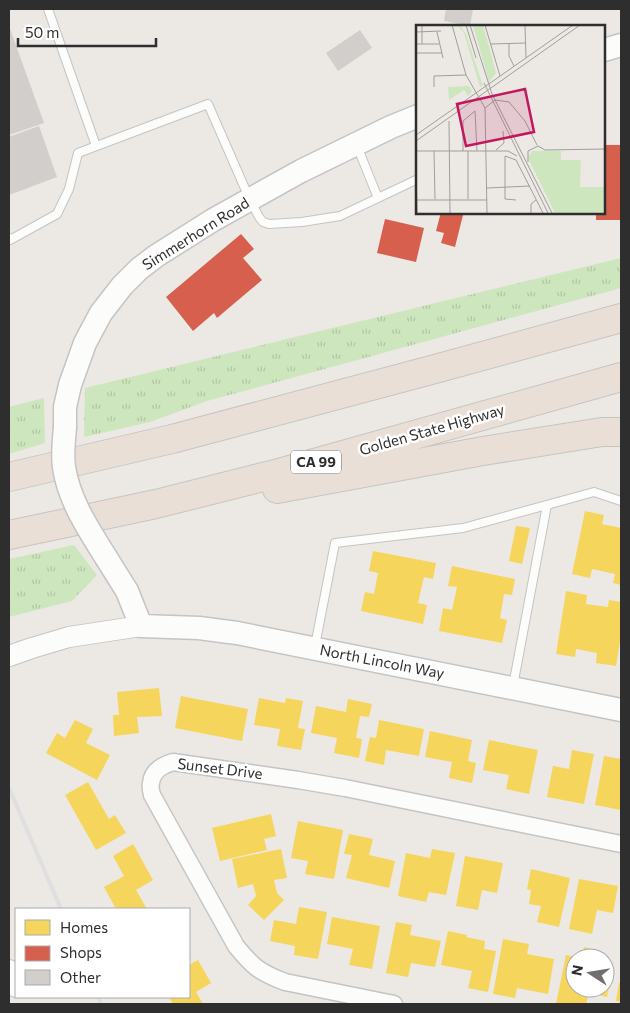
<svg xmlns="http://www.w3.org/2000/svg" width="630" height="1013" viewBox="0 0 630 1013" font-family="Commissioner,sans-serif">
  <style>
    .grass { fill: url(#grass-tufts) }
    .homes { fill: #f6d55c }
    .shops { fill: #d6604d }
    .building { fill: #d1cecb }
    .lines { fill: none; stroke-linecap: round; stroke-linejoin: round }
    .service-casing { stroke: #c5c4c5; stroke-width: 10 }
    .minor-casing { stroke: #c5c4c5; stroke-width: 19 }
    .tertiary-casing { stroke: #c5c4c5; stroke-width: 22 }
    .secondary-casing { stroke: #c5c4c5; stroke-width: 25 }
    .motorway-casing { stroke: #c6c5c4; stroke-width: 30 }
    .service { stroke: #fcfcfb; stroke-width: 8 }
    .minor { stroke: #fcfcfb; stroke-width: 16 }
    .tertiary { stroke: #fcfcfb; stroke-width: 20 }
    .secondary { stroke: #fcfcfb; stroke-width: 22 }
    .motorway { stroke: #eadfd6; stroke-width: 28 }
    .rail { stroke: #dfdfe1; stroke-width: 4 }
    .secondary-bridge-casing { stroke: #c5c4c5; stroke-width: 25; stroke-linecap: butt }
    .secondary-bridge { stroke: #fcfcfb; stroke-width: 22 }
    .labels { text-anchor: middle; stroke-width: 5; stroke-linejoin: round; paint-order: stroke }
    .shield { fill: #fff; stroke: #6d6d6d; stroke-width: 1 }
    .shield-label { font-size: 14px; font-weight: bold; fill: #2e2e2e }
    .street-label { font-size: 15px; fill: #2e2e2e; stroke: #fff }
    .inset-road { fill: none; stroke: #a09e9b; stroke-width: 1 }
    .view { fill: #c2185b; fill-opacity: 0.15; stroke: #c2185b; stroke-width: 2.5 }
    .inset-edge { fill: none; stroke: #2e2e2e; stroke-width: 2.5 }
  </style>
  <defs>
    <pattern id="grass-tufts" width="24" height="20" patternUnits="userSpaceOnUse" patternTransform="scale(1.25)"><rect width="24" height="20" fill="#cee6be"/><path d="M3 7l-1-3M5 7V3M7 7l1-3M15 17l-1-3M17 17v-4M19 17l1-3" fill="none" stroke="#b1c6a4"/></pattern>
  </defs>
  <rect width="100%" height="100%" fill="#ece8e4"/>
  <path class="grass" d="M621 258V288L207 401 150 422 84 437 85 388Z
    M44 398 45 443 9 454V407Z
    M74 545 97 575 72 601 9 617V559Z"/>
  <path class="homes" d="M585 511 604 515 602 524 621 528V585L613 583 615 574 592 569 590 578 572 574Z
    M516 526 530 528 522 564 509 561Z
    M373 551 436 563 433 579 424 577 418 603 427 605 423 624 361 611 365 592 374 594 378 573 369 571Z
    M452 566 515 579 512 595 504 594 500 618 507 620 502 643 439 631 443 608 452 610 457 587 448 586Z
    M566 591 587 595 586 604 608 607 609 600 621 602V635L616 666 596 663 597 653 576 649 575 657 556 654Z
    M159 688 162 716 137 717 139 733 114 736 113 715H119L117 692Z
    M181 696 248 709 242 741 175 728Z
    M259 698 285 703 286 698 303 701 298 728 305 729 301 750 277 746 280 729 254 725Z
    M348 699 372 704 369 717 360 716 356 738 362 739 359 758 334 753 337 738 311 733 316 706 346 712Z
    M75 720 93 729 86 743 110 755 97 780 46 753 57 733 65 738Z
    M379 720 424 729 419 756 386 750 384 765 365 761 370 737 376 738Z
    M430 731 472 740 468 761 476 763 472 783 449 778 452 762 425 757Z
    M489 740 538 750 529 794 506 789 509 775 483 770Z
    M572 750 594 754 584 804 547 797 553 766 569 769Z
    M604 756 621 759V785L620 791H621V810L595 805Z
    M88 782 109 819 115 815 126 833 96 850 65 795Z
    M271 814 276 836 264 839 267 850 220 861 212 828Z
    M298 821 343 830 334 879 305 874 308 861 291 858Z
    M349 834 373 839 369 855 395 861 389 888 346 878 352 855 344 854Z
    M133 844 153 880 136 890 147 909H116L104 887 124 876 113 856Z
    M281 849 287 878 274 880 277 893 284 900 264 920 248 905 256 896 253 884 238 888 232 859Z
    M432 849 455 853 446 895 429 892 426 902 398 896 406 853 430 858Z
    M465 856 503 863 497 893 482 890 478 910 456 906Z
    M531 869 570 878 559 927 537 922 541 906 529 904 531 890 527 889Z
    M579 879 618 886 613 913 597 910 592 934 569 929Z
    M299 907 327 912 318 959 294 955 295 946 270 941 274 920 296 924Z
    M332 917 380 926 372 969 349 965 353 949 327 944Z
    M396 922 412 925 410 935 441 941 435 967 411 963 408 977 386 973Z
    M448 931 467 935 466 937 485 941 484 949 496 951 488 992 468 988 472 971 441 965Z
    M503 939 529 944 527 954 554 959 548 994 517 988 515 998 493 994Z
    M584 947 599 951 597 958H582Z
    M566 955 575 957V988H605V972L612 973 607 997 589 993 586 1004H556Z
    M198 960 211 983 196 992 203 1004H173L169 997H189V965Z
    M619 983H621V1002L616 1001Z"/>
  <path class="shops" d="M604 145H621V220H596V212H604Z
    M441 212H454L463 215 455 247 441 243 444 233 436 231Z
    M385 219 424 228 416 262 377 253Z
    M241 234 254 249 243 258 262 280 217 318 214 313 193 331 166 297Z"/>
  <path class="building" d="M446 9H473L470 26 444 21Z
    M9 26 44 123 9 135Z
    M360 30 372 48 338 71 326 53Z
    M39 126 57 177 9 195V137Z"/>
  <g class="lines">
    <g class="service-casing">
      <path id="service" d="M48 9 96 146
        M357 146 378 198
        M9 238 10 240 57 214 69 189 78 153 208 104 250 200 259 217 263 222 269 224 302 222 340 216 418 179
        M315 646 335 543 463 528 594 492 621 501
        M513 686 547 505"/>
    </g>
    <g class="minor-casing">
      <path id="minor" d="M394 1004 285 982C259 972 253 967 236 946L152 795C151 791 150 786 151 783 152 771 163 765 173 762L298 780 345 788 621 844"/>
    </g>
    <g class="tertiary-casing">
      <path id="tertiary" d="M9 656 32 648 69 637 141 626
        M9 970 16 987"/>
    </g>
    <g class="secondary-casing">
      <path id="secondary" d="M604 50 621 45
        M65 427V407L70 385 85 343 101 313 122 286 139 269 156 256 213 220 301 171 391 127 418 116
        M107 559 127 591 141 626 199 628 237 633 621 710"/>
    </g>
    <g class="motorway-casing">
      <path id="motorway" d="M9 477 172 439 435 369 621 318
        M277 489 483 451 602 432H621
        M9 535 156 504 279 473 621 377"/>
    </g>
    <use href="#service" class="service"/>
    <use href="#minor" class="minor"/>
    <use href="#tertiary" class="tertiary"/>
    <use href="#secondary" class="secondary"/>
    <use href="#motorway" class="motorway"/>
    <path class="rail" d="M9 788 61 909
      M98 997 101 1004"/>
    <g class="secondary-bridge-casing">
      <path id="secondary-bridge" d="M65 427C64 440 62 454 64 467 69 501 89 530 107 559"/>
    </g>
    <use href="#secondary-bridge" class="secondary-bridge"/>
  </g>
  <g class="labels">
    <rect class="shield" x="291" y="450.5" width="50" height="23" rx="4"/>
    <g class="shield-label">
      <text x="316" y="467">CA 99</text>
    </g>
    <g class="street-label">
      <text transform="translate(196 234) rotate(-32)" y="5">Simmerhorn Road</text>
      <text transform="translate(432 430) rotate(-16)" y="5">Golden State Highway</text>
      <text transform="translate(382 662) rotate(11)" y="5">North Lincoln Way</text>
      <text transform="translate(220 769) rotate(7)" y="5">Sunset Drive</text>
    </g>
  </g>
  <g transform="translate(416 25)">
    <rect width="189" height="189" fill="#ece8e4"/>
    <path d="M57 0H67L80 48 73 57ZM42 1 38 2 41 0 45 2 50 9 67 61 64 62 48 8ZM53 61 56 66 52 71 48 65 33 75 32 62ZM116 126H145V135H165L164 162H189V188H139L112 133Z" fill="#cee6be"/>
    <path class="inset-road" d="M6 0V19M36 0 50 50 69 83M50 0 60 33M54 0 76 69 136 188M69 0 84 51M109 0 110 33M0 7 25 6M21 7 27 33M93 18V31L98 41M0 19H23M75 19 110 18M0 28H26M68 58 132 188M18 62V51L50 50M33 96 34 188M0 110 157 0M0 116 164 0M122 121 129 125 189 124M80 125 88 118 87 106M0 126H70M18 126 19 174M47 126V96L59 86 61 126M52 126V174M70 126H92L101 131M0 137 1 188M112 137V126L122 121M71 163 114 161M0 175H71M100 175 89 174V131L100 135 127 188M71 188 69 83 79 75 93 77 109 96 121 120M115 188V179L120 175"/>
    <path class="view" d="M109 64 118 107 50 121 41 79Z"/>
    <rect width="189" height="189" class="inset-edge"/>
  </g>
  <rect width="630" height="1013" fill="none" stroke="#2e2e2e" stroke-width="20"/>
  <rect x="15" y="908" width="175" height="90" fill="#ffffff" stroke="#ababab"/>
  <rect x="25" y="920" width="25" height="15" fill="#f6d55c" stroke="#ababab"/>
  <text x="60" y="933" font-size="15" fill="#2e2e2e">Homes</text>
  <rect x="25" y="946" width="25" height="15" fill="#d6604d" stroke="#ababab"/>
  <text x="60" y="958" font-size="15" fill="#2e2e2e">Shops</text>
  <rect x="25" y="970" width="25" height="15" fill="#d1cecb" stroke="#ababab"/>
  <text x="60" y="983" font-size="15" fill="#2e2e2e">Other</text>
  <g transform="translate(590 973) rotate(282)"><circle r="24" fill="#ffffff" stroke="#ababab"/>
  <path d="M0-4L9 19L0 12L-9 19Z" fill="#706f6e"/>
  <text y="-8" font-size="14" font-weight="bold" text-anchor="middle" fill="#2e2e2e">N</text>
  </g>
  <path d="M18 38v8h138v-8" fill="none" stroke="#2e2e2e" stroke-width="2.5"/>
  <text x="25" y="38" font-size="15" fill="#2e2e2e" stroke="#ffffff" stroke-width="4" paint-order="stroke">50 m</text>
</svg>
